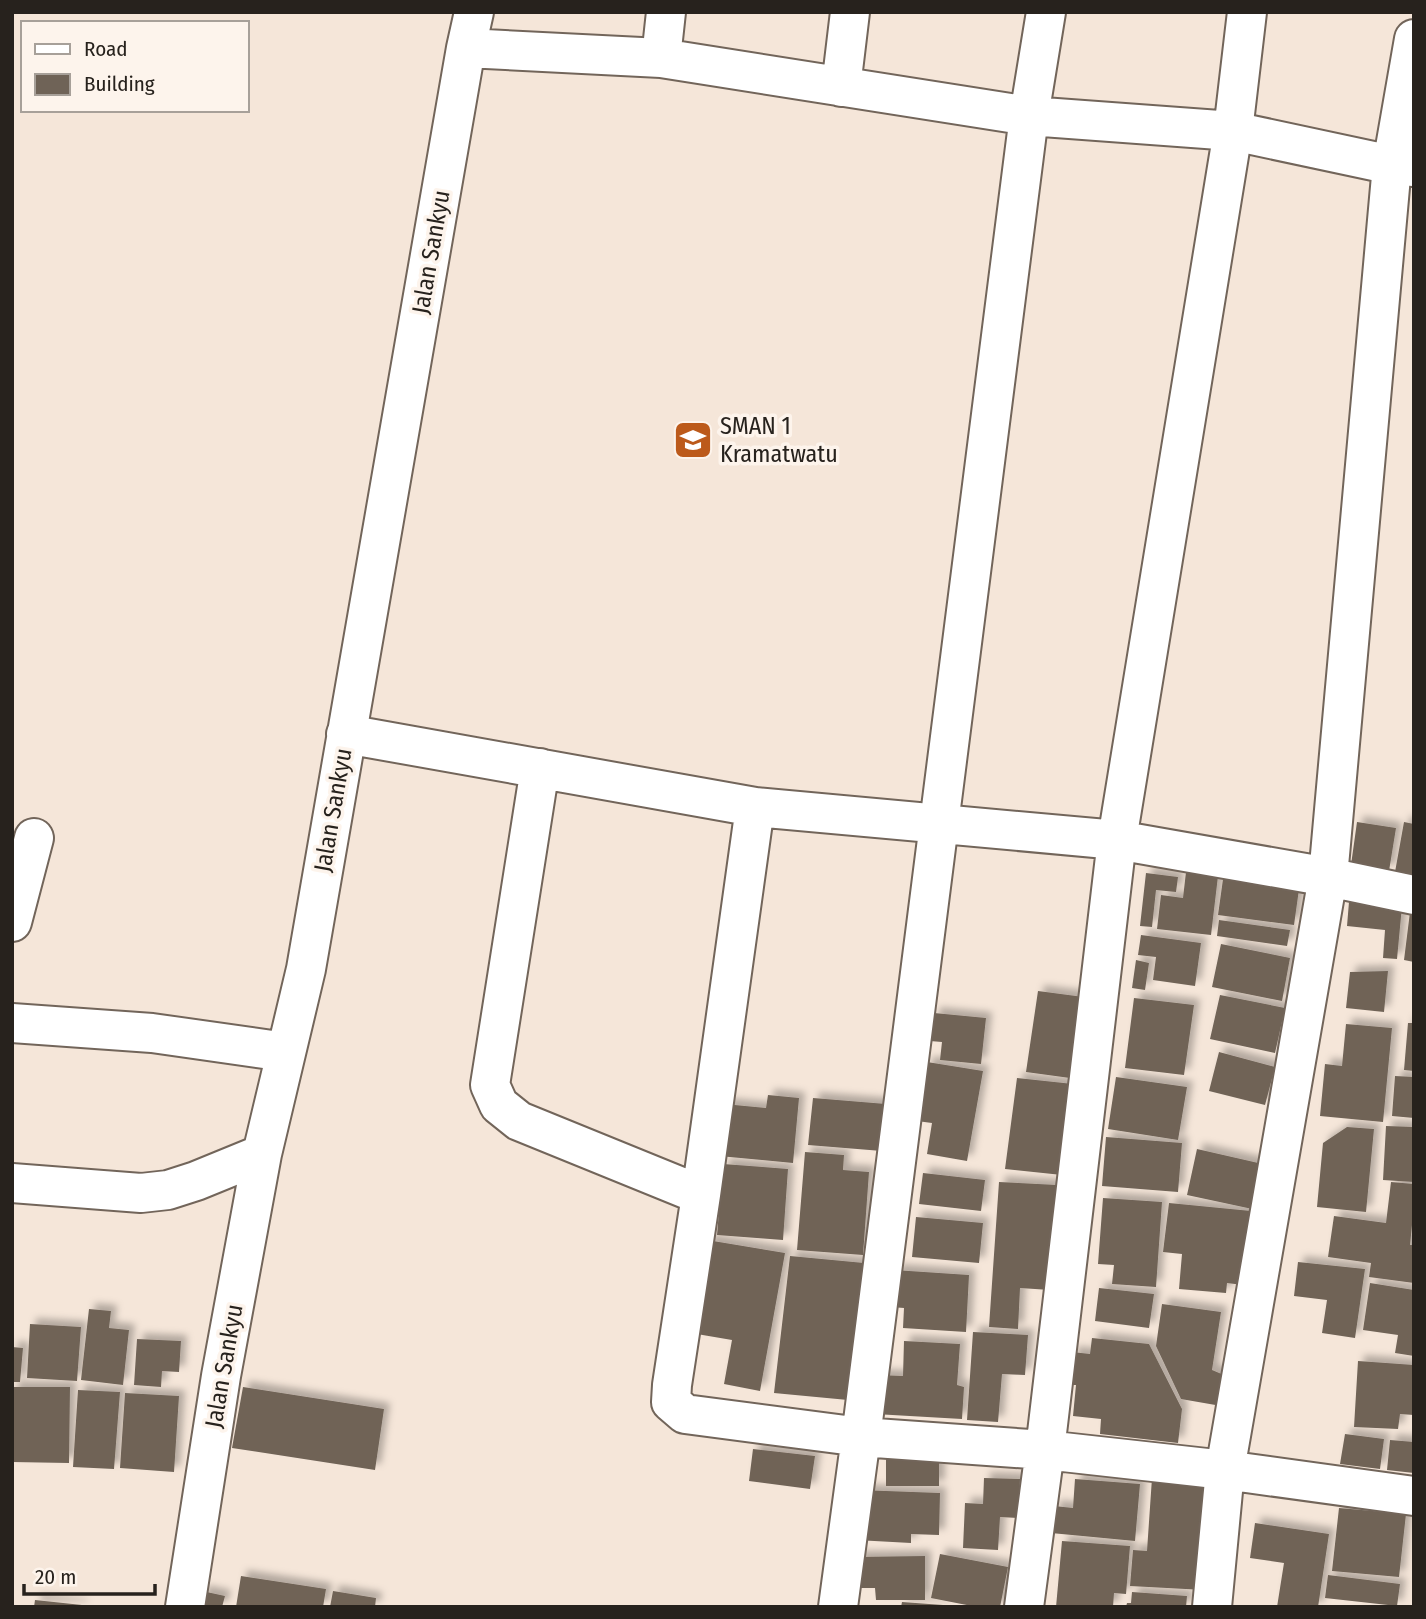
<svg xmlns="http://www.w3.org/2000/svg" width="1426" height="1619" viewBox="0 0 1426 1619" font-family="'Fira Sans Condensed',sans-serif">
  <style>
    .building { fill: #6f6357; filter: url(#shadow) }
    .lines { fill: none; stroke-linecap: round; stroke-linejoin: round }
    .street-casing { stroke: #72655a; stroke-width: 42 }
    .street { stroke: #fff; stroke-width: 38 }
    .labels { text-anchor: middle; stroke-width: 7; stroke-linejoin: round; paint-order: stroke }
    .street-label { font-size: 24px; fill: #27221d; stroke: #fdf4ec }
    .poi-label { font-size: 24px; fill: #27221d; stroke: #fdf4ec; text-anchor: start }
  </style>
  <defs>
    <filter id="shadow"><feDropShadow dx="6" dy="-6" stdDeviation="3.5" flood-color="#0004"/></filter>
  </defs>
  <rect width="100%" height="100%" fill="#f5e6d9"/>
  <path class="building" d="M1357 822 1396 828 1389 871 1351 865Z
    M1404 822 1414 824V875L1395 872Z
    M1186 872 1218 876 1211 935 1157 929 1161 895 1183 898Z
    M1224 872 1300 882 1294 925 1218 915Z
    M1146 873 1178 877 1176 892 1156 890 1152 927 1140 926Z
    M1349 902 1402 906 1397 959 1383 958 1385 930 1347 926Z
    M1410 912H1414V962L1404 960Z
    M1219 920 1290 930 1287 946 1217 936Z
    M1141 935 1201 943 1195 986 1153 980 1156 957 1138 955Z
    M1221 944 1290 958 1282 1001 1212 987Z
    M1136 960 1149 963 1145 990 1132 988Z
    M1388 971 1384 1012 1346 1008 1350 972Z
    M1038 991 1091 998 1070 1078 1026 1072Z
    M1220 995 1285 1008 1275 1053 1210 1039Z
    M1134 998 1194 1005 1184 1075 1125 1068Z
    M934 1013 986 1018 981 1064 940 1060 942 1042 930 1041Z
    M1408 1023H1414V1071L1404 1070Z
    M1346 1024 1392 1028 1383 1122 1320 1116 1325 1064 1342 1066Z
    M1219 1052 1275 1067 1265 1105 1209 1091Z
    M927 1062 983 1071 967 1161 927 1154 932 1123 917 1121Z
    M1395 1076 1414 1077V1118L1392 1116Z
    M1116 1077 1187 1087 1178 1140 1108 1129Z
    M1017 1078 1073 1084 1062 1175 1005 1169Z
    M768 1095 799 1098 793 1163 719 1156 724 1104 766 1108Z
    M813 1098 886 1104 882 1151 808 1145Z
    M1386 1126 1414 1127V1182L1383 1180Z
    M1347 1127 1374 1129 1366 1212 1317 1207 1323 1143Z
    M1106 1137 1182 1143 1178 1192 1102 1186Z
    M1197 1149 1267 1165 1257 1210 1187 1195Z
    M805 1152 844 1155 843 1170 869 1172 863 1255 797 1250Z
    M723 1164 788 1169 783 1240 717 1235Z
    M923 1173 985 1180 981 1211 919 1204Z
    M999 1182 1057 1185 1050 1290 1020 1288 1018 1329 989 1327Z
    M1391 1182 1414 1184V1225H1412L1410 1245H1414V1283L1369 1277 1371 1263 1328 1257 1334 1216 1386 1223Z
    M1103 1198 1162 1202 1156 1287 1112 1284 1114 1265 1098 1264Z
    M1169 1203 1251 1211 1243 1285 1227 1283 1226 1293 1179 1289 1182 1254 1163 1252Z
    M916 1217 983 1223 979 1263 912 1257Z
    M707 1240 785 1253 760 1391 724 1384 732 1340 691 1333Z
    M790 1256 864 1263 848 1400 774 1393Z
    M1298 1262 1365 1269 1355 1338 1322 1333 1327 1300 1294 1296Z
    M894 1270 969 1275 966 1332 903 1328 904 1308 891 1307Z
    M1370 1283 1414 1290V1356L1395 1353 1398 1335 1363 1330Z
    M1099 1288 1154 1294 1149 1328 1095 1321Z
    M1162 1304 1221 1312 1212 1370 1231 1378 1227 1407 1181 1399 1156 1346Z
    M89 1309 111 1311 109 1328 129 1330 123 1385 81 1380Z
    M30 1324 81 1327 77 1381 27 1378Z
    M973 1332 1028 1335 1025 1375 1002 1374 998 1422 967 1420Z
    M1092 1338 1149 1344 1182 1409 1178 1443 1100 1434 1101 1419 1073 1416 1076 1385H1068L1072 1352 1090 1354Z
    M137 1339 181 1341 179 1372 162 1371 161 1387 134 1385Z
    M904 1341 960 1344 957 1385 964 1387 962 1419 875 1414 877 1375 903 1376Z
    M12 1347 23 1348 20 1382H12Z
    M1358 1361 1414 1365V1415L1400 1414 1398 1429 1354 1427Z
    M12 1387H70L69 1463 12 1462Z
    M243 1387 384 1409 375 1470 232 1448Z
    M78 1390 120 1392 114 1469 73 1467Z
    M125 1393 179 1396 174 1472 120 1468Z
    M1345 1434 1384 1439 1380 1469 1340 1464Z
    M1390 1440 1414 1442V1473L1387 1470Z
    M753 1449 815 1456 810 1489 749 1481Z
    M886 1455H939V1486H886Z
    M984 1478 1020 1479 1018 1518 1000 1517 998 1550 963 1548 965 1503 983 1504Z
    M1152 1478 1211 1480 1204 1590 1130 1586 1133 1550 1147 1551Z
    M1075 1479 1140 1484 1135 1541 1051 1533 1054 1506 1073 1508Z
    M859 1490 940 1493 939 1535 911 1534V1543L856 1540Z
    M1339 1508 1406 1514 1399 1577 1332 1571Z
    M1255 1523 1329 1534 1318 1607H1277L1284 1563 1250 1558Z
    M1062 1541 1130 1546 1126 1594 1114 1593 1113 1607H1056Z
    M940 1554 1008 1567 1000 1607H977L931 1598Z
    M925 1556V1600H876L875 1588H856L855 1557Z
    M1328 1575 1400 1584 1397 1606 1325 1598Z
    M241 1576 326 1589 323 1607H236Z
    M202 1591 225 1596 222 1607H199Z
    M333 1591 376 1598 375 1607H330Z
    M1132 1592 1187 1596 1186 1607H1126L1127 1603H1131Z
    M35 1600 82 1605V1607H34Z
    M902 1602 943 1605V1607H901Z"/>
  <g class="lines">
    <g class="street-casing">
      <path id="street" d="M466 48 661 58 1029 116 1233 131 1392 165 1414 167
        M661 58 666 12
        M841 87 850 12
        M346 734 755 807 1117 840 1328 877 1414 895
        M540 768 490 1085 499 1105 519 1121 701 1195
        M755 807 701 1195 672 1385 671 1402 685 1414 861 1437 1045 1450 1225 1470 1414 1496
        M12 922 34 838
        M12 1023 152 1033 286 1052
        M12 1183 141 1193 168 1190 196 1181 262 1154
        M185 1607 221 1376 262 1154 306 969 466 48 474 12
        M838 1607 861 1437 1029 116 1046 12
        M1024 1607 1045 1450 1117 840 1233 131 1247 12
        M1212 1607 1225 1470 1328 877 1392 165 1414 39"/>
    </g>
    <use href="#street" class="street"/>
  </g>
  <defs>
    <g id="school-square" transform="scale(2.0125)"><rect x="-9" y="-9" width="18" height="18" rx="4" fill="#bc5a1b" stroke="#fdf4ec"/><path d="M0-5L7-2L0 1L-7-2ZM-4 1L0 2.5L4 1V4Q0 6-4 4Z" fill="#fff"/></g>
  </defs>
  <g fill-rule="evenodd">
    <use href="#school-square" x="693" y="440"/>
  </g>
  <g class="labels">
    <g class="street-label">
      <text transform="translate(431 252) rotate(-80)" y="8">Jalan Sankyu</text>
      <text transform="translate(333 810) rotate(-80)" y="8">Jalan Sankyu</text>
      <text transform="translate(224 1366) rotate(-80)" y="8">Jalan Sankyu</text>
    </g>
    <g class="poi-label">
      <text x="720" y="434">SMAN 1<tspan x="720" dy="28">Kramatwatu</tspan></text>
    </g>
  </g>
  <rect width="1426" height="1619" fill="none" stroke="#27221d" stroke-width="28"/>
  <rect x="21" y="21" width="228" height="91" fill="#fdf4ec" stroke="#a7a099" stroke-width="2"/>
  <rect x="35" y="44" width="35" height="10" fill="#ffffff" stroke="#a7a099" stroke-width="2"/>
  <text x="84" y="56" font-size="21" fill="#27221d">Road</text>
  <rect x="35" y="74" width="35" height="21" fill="#6f6357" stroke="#a7a099" stroke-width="2"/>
  <text x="84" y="91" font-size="21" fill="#27221d">Building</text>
  <path d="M24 1584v10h131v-10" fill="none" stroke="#27221d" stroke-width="3.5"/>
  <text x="35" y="1584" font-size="21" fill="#27221d" stroke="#fdf4ec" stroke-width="5" paint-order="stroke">20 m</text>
</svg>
